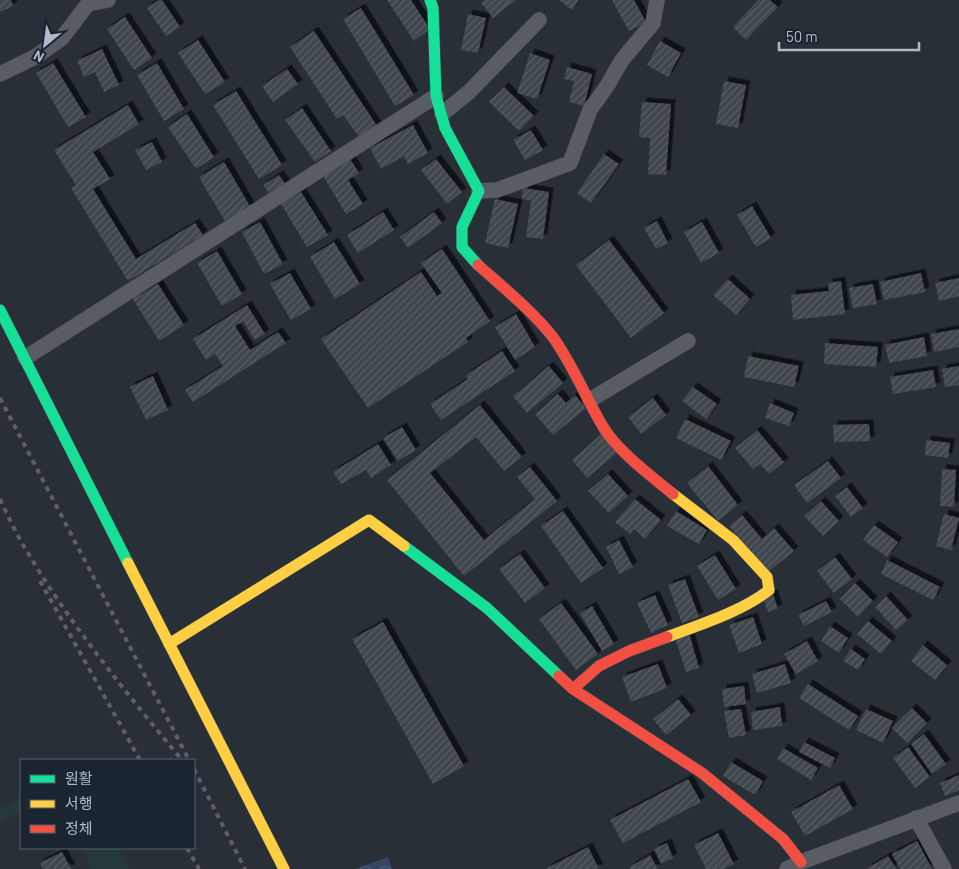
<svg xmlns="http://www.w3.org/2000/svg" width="959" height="869" viewBox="0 0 959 869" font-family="Barlow,'Noto Sans KR',sans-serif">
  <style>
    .green { fill: #25393d }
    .water { fill: url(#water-waves) }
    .building { fill: url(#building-hatch); filter: url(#shadow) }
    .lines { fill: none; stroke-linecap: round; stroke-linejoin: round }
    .street-casing { stroke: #464b52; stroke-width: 16 }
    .fast-casing { stroke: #464b52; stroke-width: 12 }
    .slow-casing { stroke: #464b52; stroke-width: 12 }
    .jam-casing { stroke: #464b52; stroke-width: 12 }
    .street { stroke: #585d65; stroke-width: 15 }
    .fast { stroke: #16e098; stroke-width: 11 }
    .slow { stroke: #ffcf43; stroke-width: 11 }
    .jam { stroke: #f24e42; stroke-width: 11 }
    .rail { stroke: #5b6068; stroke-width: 4; stroke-dasharray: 5 5; stroke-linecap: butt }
  </style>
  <defs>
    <pattern id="water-waves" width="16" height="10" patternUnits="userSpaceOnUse" patternTransform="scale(1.25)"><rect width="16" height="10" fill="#334761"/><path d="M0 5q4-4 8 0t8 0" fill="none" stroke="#4e5f76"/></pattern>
    <pattern id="building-hatch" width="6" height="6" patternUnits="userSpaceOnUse" patternTransform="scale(1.25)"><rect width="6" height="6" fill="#3f464d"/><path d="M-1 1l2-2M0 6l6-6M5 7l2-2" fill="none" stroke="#585f65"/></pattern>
    <filter id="shadow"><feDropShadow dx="4.5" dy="-4.5" stdDeviation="0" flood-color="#0009"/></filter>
  </defs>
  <rect width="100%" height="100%" fill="#282f37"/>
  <path class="green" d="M21 797V810L0 824V808Z
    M81 848H119L130 869H92Z"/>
  <path class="water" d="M388 857 392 869H355Z"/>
  <path class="building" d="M0 0H11L13 6 0 12Z
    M159 0H162L180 27 166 36 147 8Z
    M387 0H411L430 29 414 41Z
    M485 0H516L493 18 481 3Z
    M559 0H579L572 10Z
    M612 0H634L646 22 629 31Z
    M758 0H770L778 7 746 40 733 27Z
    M361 8 414 95 395 106 343 19Z
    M468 14 486 18 478 53 461 50Z
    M125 17 152 58 134 70 107 29Z
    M314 31 377 126 359 137 343 115 337 119 290 47Z
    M198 40 225 82 205 94 178 53Z
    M660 41 681 53 668 77 647 65Z
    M102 49 119 85 104 92 95 72 84 77 77 61Z
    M530 53 550 60 537 99 517 93Z
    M53 63 86 117 68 127 36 73Z
    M157 63 184 109 164 121 137 75Z
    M567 67 592 74 584 106 569 102 574 81 564 79Z
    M287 69 298 84 273 102 262 86Z
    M724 81 746 85 738 128 716 124Z
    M504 87 534 116 519 131 489 102Z
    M236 91 282 165 259 179 213 105Z
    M642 102 671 104 666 175 648 174 650 138 639 137Z
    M128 105 139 124 93 152 110 179 93 189 136 259 195 223 203 235 128 281 71 188 76 185 54 150Z
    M302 108 331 151 315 162 285 120Z
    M187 114 214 157 196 169 168 127Z
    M413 125 428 153 408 164 404 156 381 169 370 148Z
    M531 130 543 150 525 160 513 140Z
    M152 142 162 162 146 170 135 150Z
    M604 154 619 164 591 203 577 193Z
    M350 159 359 173 348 180 363 204 346 214 323 176Z
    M436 159 462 192 447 204 421 170Z
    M224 162 251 208 226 223 199 177Z
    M279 175 286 185 270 195 263 185Z
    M523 188 549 192 543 239 526 237 531 201 522 199Z
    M301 192 328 235 307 247 281 204Z
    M495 199 518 204 508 248 485 243Z
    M752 206 771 238 756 247 737 215Z
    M383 212 394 230 358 253 347 235Z
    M434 212 442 223 408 248 400 237Z
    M657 221 668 243 656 249 644 228Z
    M260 222 283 264 264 274 242 232Z
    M702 222 719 253 701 263 684 232Z
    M609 240 664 313 631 338 576 265Z
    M334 242 360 284 335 299 310 257Z
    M442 249 490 321 466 338 468 342 368 408 321 339 421 272 437 296 442 293 421 263Z
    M217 251 242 294 222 306 197 263Z
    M290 273 311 309 291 320 270 284Z
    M921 273 925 292 884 300 880 282Z
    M959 278V296L939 301 935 283Z
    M728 279 750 299 736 315 713 295Z
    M841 281 845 314 793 320 791 295 829 291 828 283Z
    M158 284 184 325 159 341 133 299Z
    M873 284 877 304 853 308 849 288Z
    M247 305 265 334 255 340 243 321 235 326 250 350 278 332 286 343 193 402 185 390 223 366 215 354 206 360 193 339Z
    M516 314 535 347 515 360 495 327Z
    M959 329V347L934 352 931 334Z
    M924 337 927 356 889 363 885 345Z
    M825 343 878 347 876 367 824 364Z
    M502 351 515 371 441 420 430 404 468 379 466 375Z
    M748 356 799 366 794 387 744 377Z
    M549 366 563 383 527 413 513 396Z
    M959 366V385L945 387 942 369Z
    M933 370 936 387 893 394 890 377Z
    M153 376 168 410 146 420 130 387Z
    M693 387 717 404 706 419 682 401Z
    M558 394 566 403 575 395 586 408 553 435 535 414Z
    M653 398 666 415 641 434 628 417Z
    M770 403 794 413 789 426 765 418Z
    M480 405 522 457 504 471 476 437 430 473 484 540 535 499 517 477 530 467 557 501 464 576 387 480Z
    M685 419 731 441 721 460 676 438Z
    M869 424 870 441 834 442 833 425Z
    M402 427 416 450 398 461 383 438Z
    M757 430 784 462 769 474 760 464 753 469 735 448Z
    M601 434 617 453 587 478 572 460Z
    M926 440 950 443 948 458 925 455Z
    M378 444 391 465 371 478 366 470 341 484 333 472Z
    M828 461 841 478 807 503 794 485Z
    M708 466 738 505 718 521 687 483Z
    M942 469 956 470 954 507 940 506Z
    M608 474 628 496 609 513 588 491Z
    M847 487 863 508 851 517 835 496Z
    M635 499 661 520 645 539 634 529 630 534 615 522Z
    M821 501 839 521 823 536 804 516Z
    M563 511 603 568 581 583 541 526Z
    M676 511 707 530 699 544 667 526Z
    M944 514 959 518 951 550 936 546Z
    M742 515 762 539 774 528 794 551 768 572 729 526Z
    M874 525 898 542 887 557 863 540Z
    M619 540 633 567 619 574 606 547Z
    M520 554 545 588 525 603 499 569Z
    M715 555 736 589 718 600 697 566Z
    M835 557 852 579 834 593 817 571Z
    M887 560 940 587 933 600 881 574Z
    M685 579 699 617 682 623 668 585Z
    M855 583 873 601 858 617 840 599Z
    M773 594 778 609 768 612 763 598Z
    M655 595 668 625 651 633 637 603Z
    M886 596 908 620 896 630 875 607Z
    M826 601 832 612 804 626 798 615Z
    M561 603 598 654 576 670 539 619Z
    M592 606 614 644 602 651 580 613Z
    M753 617 762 644 739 653 729 625Z
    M868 621 892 641 881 654 857 634Z
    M383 622 464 766 433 784 352 639Z
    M830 626 848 638 839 653 821 641Z
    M689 633 699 668 686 672 675 637Z
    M807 641 818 661 796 674 784 654Z
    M923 645 947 665 935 680 911 661Z
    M851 649 865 659 858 670 843 661Z
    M658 664 667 688 631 702 622 677Z
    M785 664 791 683 757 693 752 674Z
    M808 684 858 716 849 730 799 698Z
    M744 686 746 704 724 707 722 689Z
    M678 699 691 715 666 735 653 719Z
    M780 707 782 726 753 730 751 712Z
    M912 708 927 723 907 743 892 728Z
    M741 709 746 735 729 738 724 711Z
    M866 709 893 721 883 743 856 730Z
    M924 734 946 764 932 774 911 744Z
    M804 742 835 758 830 768 799 752Z
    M908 747 930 777 915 788 893 758Z
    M783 748 818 768 811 780 777 759Z
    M731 762 763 781 755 795 723 776Z
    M959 775V790L945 796 940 783Z
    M688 779 701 802 623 843 610 820Z
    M839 785 853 809 805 836 791 812Z
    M718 833 734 864 723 869H706L694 845Z
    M917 841 932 869H900L892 854Z
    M667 843 673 858 661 864 654 849Z
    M588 847 599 869H545Z
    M62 852 71 869H43L40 863Z
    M650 855 658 869H631L630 867Z
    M888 856 896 868 893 869H866Z"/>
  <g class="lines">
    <g class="street-casing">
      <path id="street" d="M0 74 35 57 62 38 88 4 108 0
        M442 114 469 92 539 20
        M479 191 497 190 570 163 590 110 607 86 622 60 653 23 657 0
        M25 358 436 96
        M590 400 688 341
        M916 818 944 869
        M787 869 801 862 959 803"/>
    </g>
    <g class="fast-casing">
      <path id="fast" d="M430 0 433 8 436 96 445 128 479 191 462 227V247L478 265
        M0 310 128 563
        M404 546 487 608 559 676"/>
    </g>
    <g class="slow-casing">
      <path id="slow" d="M128 563 284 869
        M667 637C699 625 743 611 769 590L767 577 733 540 673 494
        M169 644 369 520 404 546"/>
    </g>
    <g class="jam-casing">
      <path id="jam" d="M478 265C504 288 530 309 552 336 572 363 585 396 602 425 616 450 651 476 673 494
        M559 676 573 689 702 773 783 839 801 862
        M573 689 599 666 629 651 667 637"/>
    </g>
    <use href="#street" class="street"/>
    <use href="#fast" class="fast"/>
    <use href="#slow" class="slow"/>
    <use href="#jam" class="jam"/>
    <path class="rail" d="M0 398 189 760
      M0 499C7 514 14 529 22 543 66 619 126 693 182 760
      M40 581 140 760
      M194 769 245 869
      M187 848 199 869"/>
  </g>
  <rect x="20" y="759" width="175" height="90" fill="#1b2532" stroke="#57616e"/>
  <rect x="30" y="775" width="25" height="8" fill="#16e098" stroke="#57616e"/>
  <text x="65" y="784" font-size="15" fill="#b1bac9">원활</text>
  <rect x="30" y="800" width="25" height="8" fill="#ffcf43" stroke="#57616e"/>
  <text x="65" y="809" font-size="15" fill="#b1bac9">서행</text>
  <rect x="30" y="825" width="25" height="8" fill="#f24e42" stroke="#57616e"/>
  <text x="65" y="834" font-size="15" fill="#b1bac9">정체</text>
  <g transform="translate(45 45) rotate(209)" stroke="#1b2532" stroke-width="4" paint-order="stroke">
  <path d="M0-4L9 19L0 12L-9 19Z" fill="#b1bac9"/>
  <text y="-8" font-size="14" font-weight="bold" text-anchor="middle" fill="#b1bac9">N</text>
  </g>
  <path d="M779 42v8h140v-8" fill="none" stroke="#b1bac9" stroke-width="2.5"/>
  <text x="786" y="42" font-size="15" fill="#b1bac9" stroke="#1b2532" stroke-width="4" paint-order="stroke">50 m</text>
</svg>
